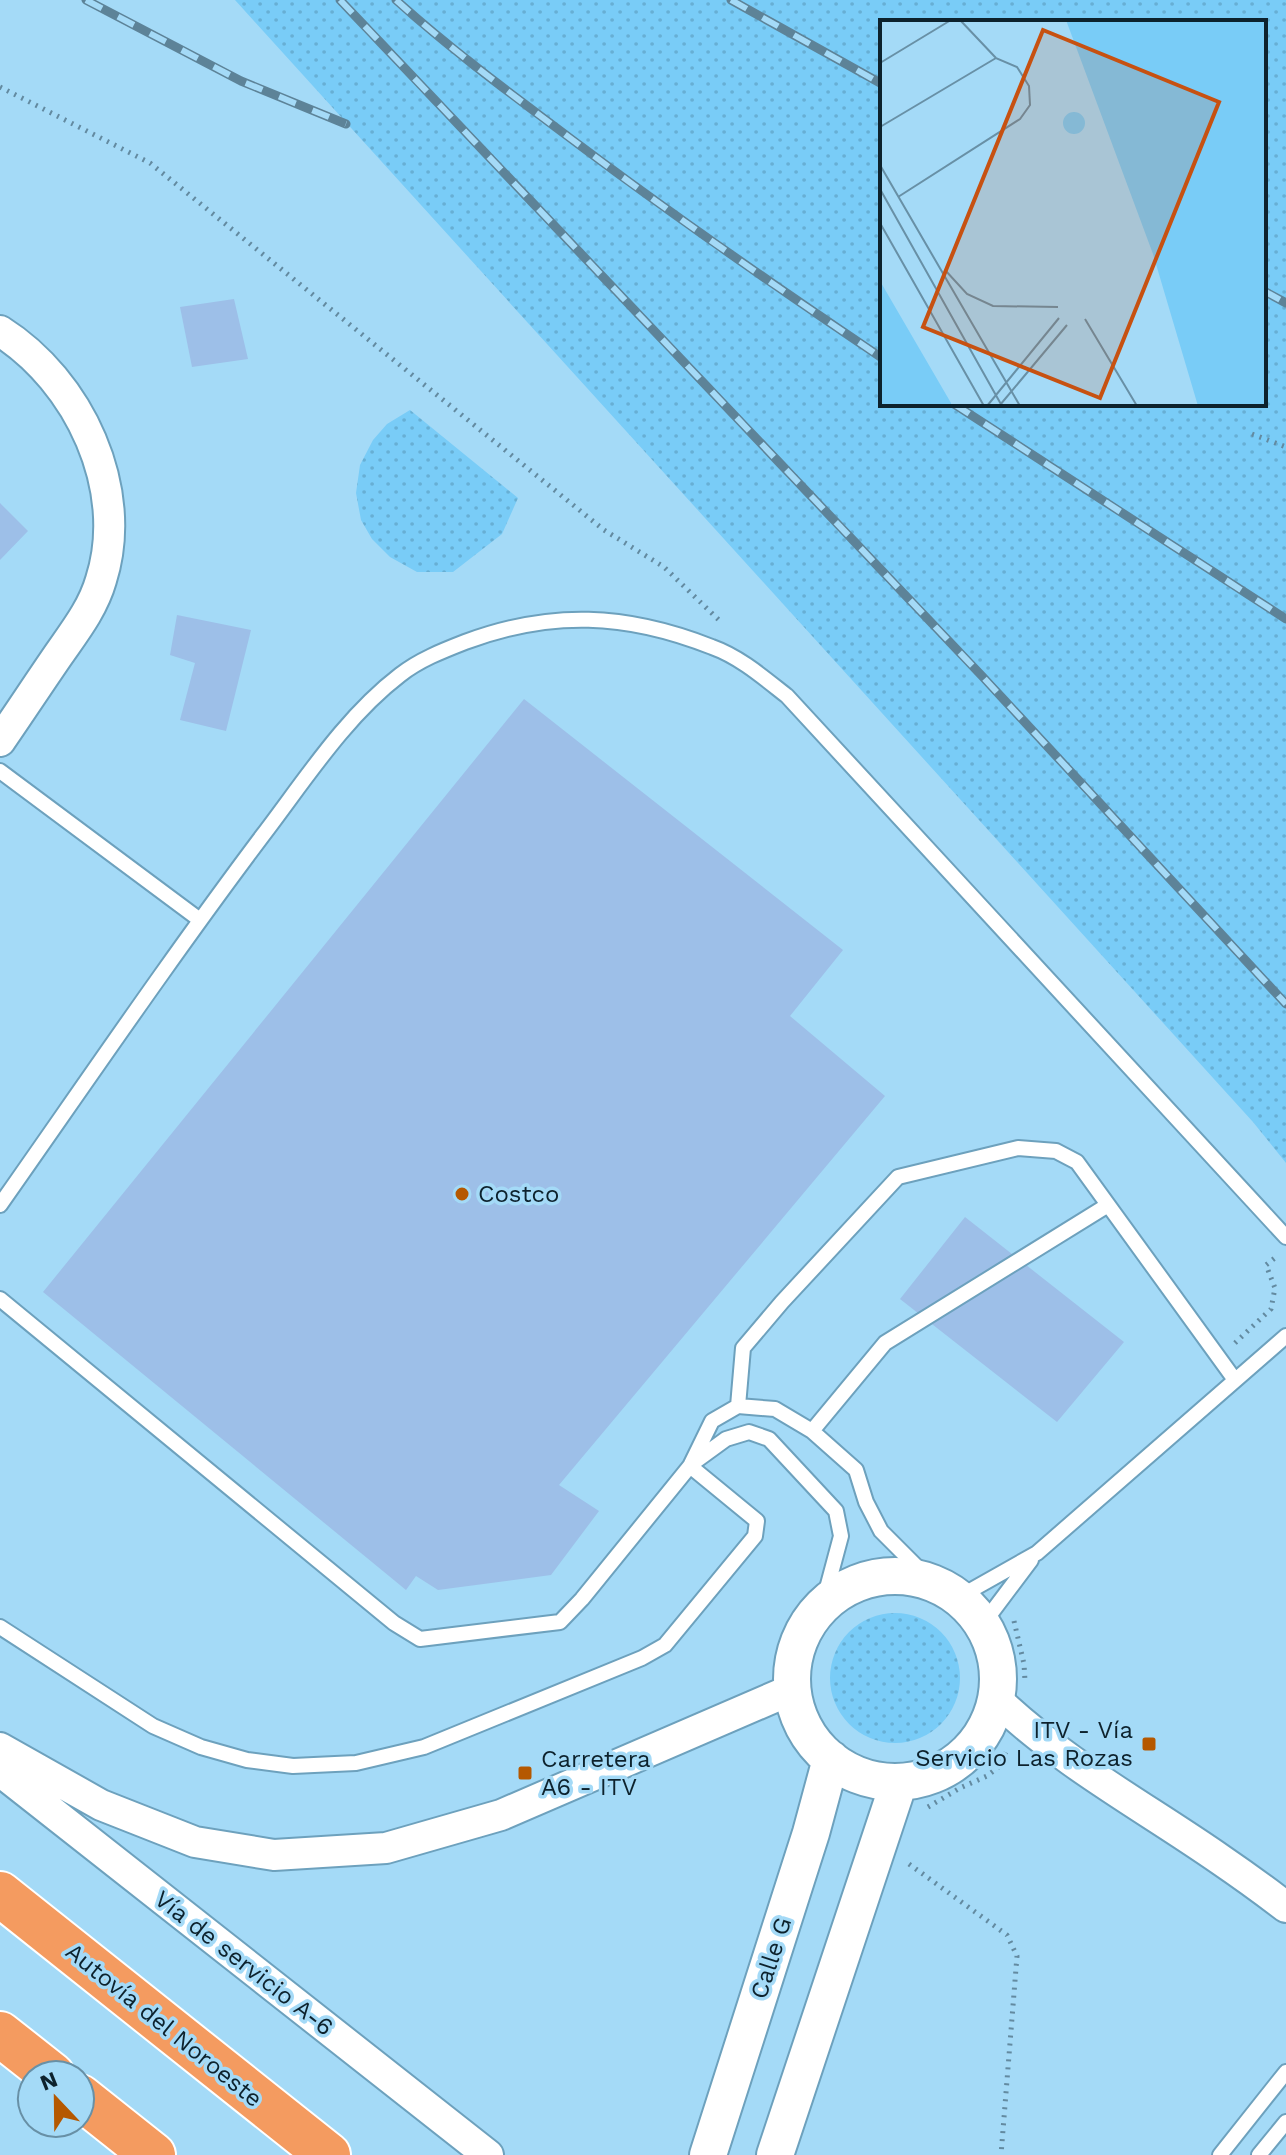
<svg xmlns="http://www.w3.org/2000/svg" width="1286" height="2155" viewBox="0 0 1286 2155" font-family="'Work Sans',sans-serif">
  <style>
    .park { fill: url(#park-dots); fill-rule: evenodd }
    .building { fill: #9dbfe8 }
    .lines { fill: none; stroke-linecap: round; stroke-linejoin: round }
    .service-casing { stroke: #6da1bd; stroke-width: 18 }
    .minor-casing { stroke: #6da1bd; stroke-width: 34 }
    .tertiary-casing { stroke: #6da1bd; stroke-width: 40 }
    .motorway-casing { stroke: #fff; stroke-width: 48 }
    .path { stroke: #638aa0; stroke-width: 5; stroke-dasharray: 2 6; stroke-linecap: butt }
    .service { stroke: #fff; stroke-width: 14 }
    .minor { stroke: #fff; stroke-width: 30 }
    .tertiary { stroke: #fff; stroke-width: 36 }
    .motorway { stroke: #f49b60; stroke-width: 44 }
    .rail-casing { stroke: #5d8398; stroke-width: 9 }
    .rail { stroke: #a4daf7; stroke-width: 6; stroke-dasharray: 18; stroke-linecap: butt }
    .poi-dot { fill: #b55800; stroke: #a4daf7; stroke-width: 3 }
    .labels { text-anchor: middle; stroke-width: 7; stroke-linejoin: round; paint-order: stroke }
    .poi-label { font-size: 24px; fill: #0d222d; stroke: #a4daf7; text-anchor: start }
    .street-label { font-size: 24px; fill: #0d222d; stroke: #a4daf7 }
    .inset-road { fill: none; stroke: #6890a6; stroke-width: 2 }
    .view { fill: #c75111; fill-opacity: 0.15; stroke: #c75111; stroke-width: 4 }
    .inset-edge { fill: none; stroke: #0d222d; stroke-width: 4 }
  </style>
  <defs>
    <pattern id="park-dots" width="8" height="8" patternUnits="userSpaceOnUse" patternTransform="scale(2)"><rect width="8" height="8" fill="#79ccf7"/><path d="M2 2h.1M6 6h.1" fill="none" stroke="#67afd4" stroke-width="1.8" stroke-linecap="round"/></pattern>
  </defs>
  <rect width="100%" height="100%" fill="#a4daf7"/>
  <path class="park" d="M235 0H1286V1163L1253 1122ZM1264 22V404H882V22Z
    M410 410 518 498 502 534 453 572H417L390 557 372 539 361 520 356 493 360 465 373 440 387 424Z
    M830 1678a65 65 0 1 1 130 0a65 65 0 1 1-130 0Z"/>
  <path class="building" d="M234 299 248 359 192 367 180 307Z
    M0 503 28 531 0 560Z
    M177 615 251 630 226 731 180 720 195 663 170 655Z
    M524 699 843 950 790 1016 885 1096 559 1485 599 1511 551 1575 438 1590 416 1576 406 1590 43 1292Z
    M965 1217 1124 1342 1057 1422 900 1299Z"/>
  <g class="lines">
    <g class="service-casing">
      <path id="service" d="M0 771 200 920
        M0 1205C87 1081 172 956 263 835 305 780 345 717 400 675 419 660 442 651 465 642 551 610 626 613 712 647 740 657 764 678 787 696L1286 1237
        M0 1299 394 1623 420 1639 560 1622 582 1599 690 1466 712 1421 738 1406 775 1409 812 1431 856 1470 866 1502 881 1531 933 1583
        M738 1406 743 1348 782 1302 898 1177 1018 1148 1056 1151 1077 1162 1235 1380
        M812 1431 885 1343 1108 1205
        M693 1463 726 1439 749 1432 769 1439 836 1511 841 1536 822 1607
        M959 1597 1037 1553 1286 1336
        M983 1624 1031 1560
        M0 1627 153 1726 201 1747 247 1760 293 1766 356 1763 424 1747 642 1658 665 1645 755 1536 757 1521 690 1466
        M1220 2155 1286 2072
        M1259 2155 1286 2122"/>
    </g>
    <g class="minor-casing">
      <path id="minor" d="M0 331C79 381 130 489 101 580 93 608 75 631 59 654 39 683 20 712 0 741
        M996 1699C1064 1764 1145 1807 1221 1860 1243 1875 1265 1891 1286 1907
        M0 1748 101 1805 195 1842 274 1855 386 1848 501 1815 793 1689
        M0 1771 488 2155"/>
    </g>
    <g class="tertiary-casing">
      <path id="tertiary" d="M792 1679a103 103 0 1 1 206 0a103 103 0 1 1-206 0Z
        M708 2155 811 1833 831 1759
        M775 2155 899 1782"/>
    </g>
    <g class="motorway-casing">
      <path id="motorway" d="M0 1894 328 2155
        M0 2034 52 2075
        M80 2097 153 2155"/>
    </g>
    <path class="path" d="M0 87 150 163 604 530 664 567 722 623
      M1252 434 1286 447
      M1235 1343 1271 1309 1275 1288 1266 1265 1276 1257
      M1014 1621 1024 1664 1025 1681
      M928 1807 960 1788 987 1776 1000 1766 1007 1749
      M909 1864 1007 1935 1017 1956 1001 2155"/>
    <use href="#service" class="service"/>
    <use href="#minor" class="minor"/>
    <use href="#tertiary" class="tertiary"/>
    <use href="#motorway" class="motorway"/>
    <g class="rail-casing">
      <path id="rail" d="M86 0 241 81 346 124
        M340 0 982 676 1286 1004
        M396 0C447 46 503 88 558 129 664 209 772 284 882 358
        M731 0 882 84
        M1264 291 1286 303
        M954 404 1286 619"/>
    </g>
    <use href="#rail" class="rail"/>
  </g>
  <g class="poi-dot">
    <circle cx="462" cy="1194" r="8"/>
    <rect x="1141" y="1736" width="16" height="16" rx="4"/>
    <rect x="517" y="1765" width="16" height="16" rx="4"/>
  </g>
  <g class="labels">
    <g class="poi-label">
      <text x="478" y="1202">Costco</text>
      <text x="1133" y="1738" text-anchor="end">ITV - Vía<tspan x="1133" dy="28">Servicio Las Rozas</tspan></text>
      <text x="541" y="1767">Carretera<tspan x="541" dy="28">A6 - ITV</tspan></text>
    </g>
    <g class="street-label">
      <text transform="translate(771 1958) rotate(-72)" y="8">Calle G</text>
      <text transform="translate(244 1963) rotate(38)" y="8">Vía de servicio A-6</text>
      <text transform="translate(164 2025) rotate(39)" y="8">Autovía del Noroeste</text>
    </g>
  </g>
  <g transform="translate(880 20)">
    <rect width="386" height="386" fill="#a4daf7"/>
    <path d="M186 0H386V386H318L273 234ZM183 103a11 11 0 1 1 22 0a11 11 0 1 1-22 0ZM0 261 71 383V386H0Z" fill="#79ccf7"/>
    <path class="inset-road" d="M80 0 116 38M0 43 71 0M0 107 116 38 137 47 149 66 150 85 140 99 18 177M0 145 140 386M0 169 122 386M0 203 104 386M65 250 87 274 113 286 178 287M205 299 257 386M120 385 187 305M107 386 179 298"/>
    <path class="view" d="M163 10 339 82 220 378 43 307Z"/>
    <rect width="386" height="386" class="inset-edge"/>
  </g>
  <g transform="translate(56 2099) rotate(338)"><circle r="38" fill="#a4daf7" stroke="#6890a6" stroke-width="2"/>
  <path d="M0-6L14 30L0 20L-14 30Z" fill="#b55800"/>
  <text y="-12" font-size="22" font-weight="bold" text-anchor="middle" fill="#0d222d">N</text>
  </g>
</svg>
